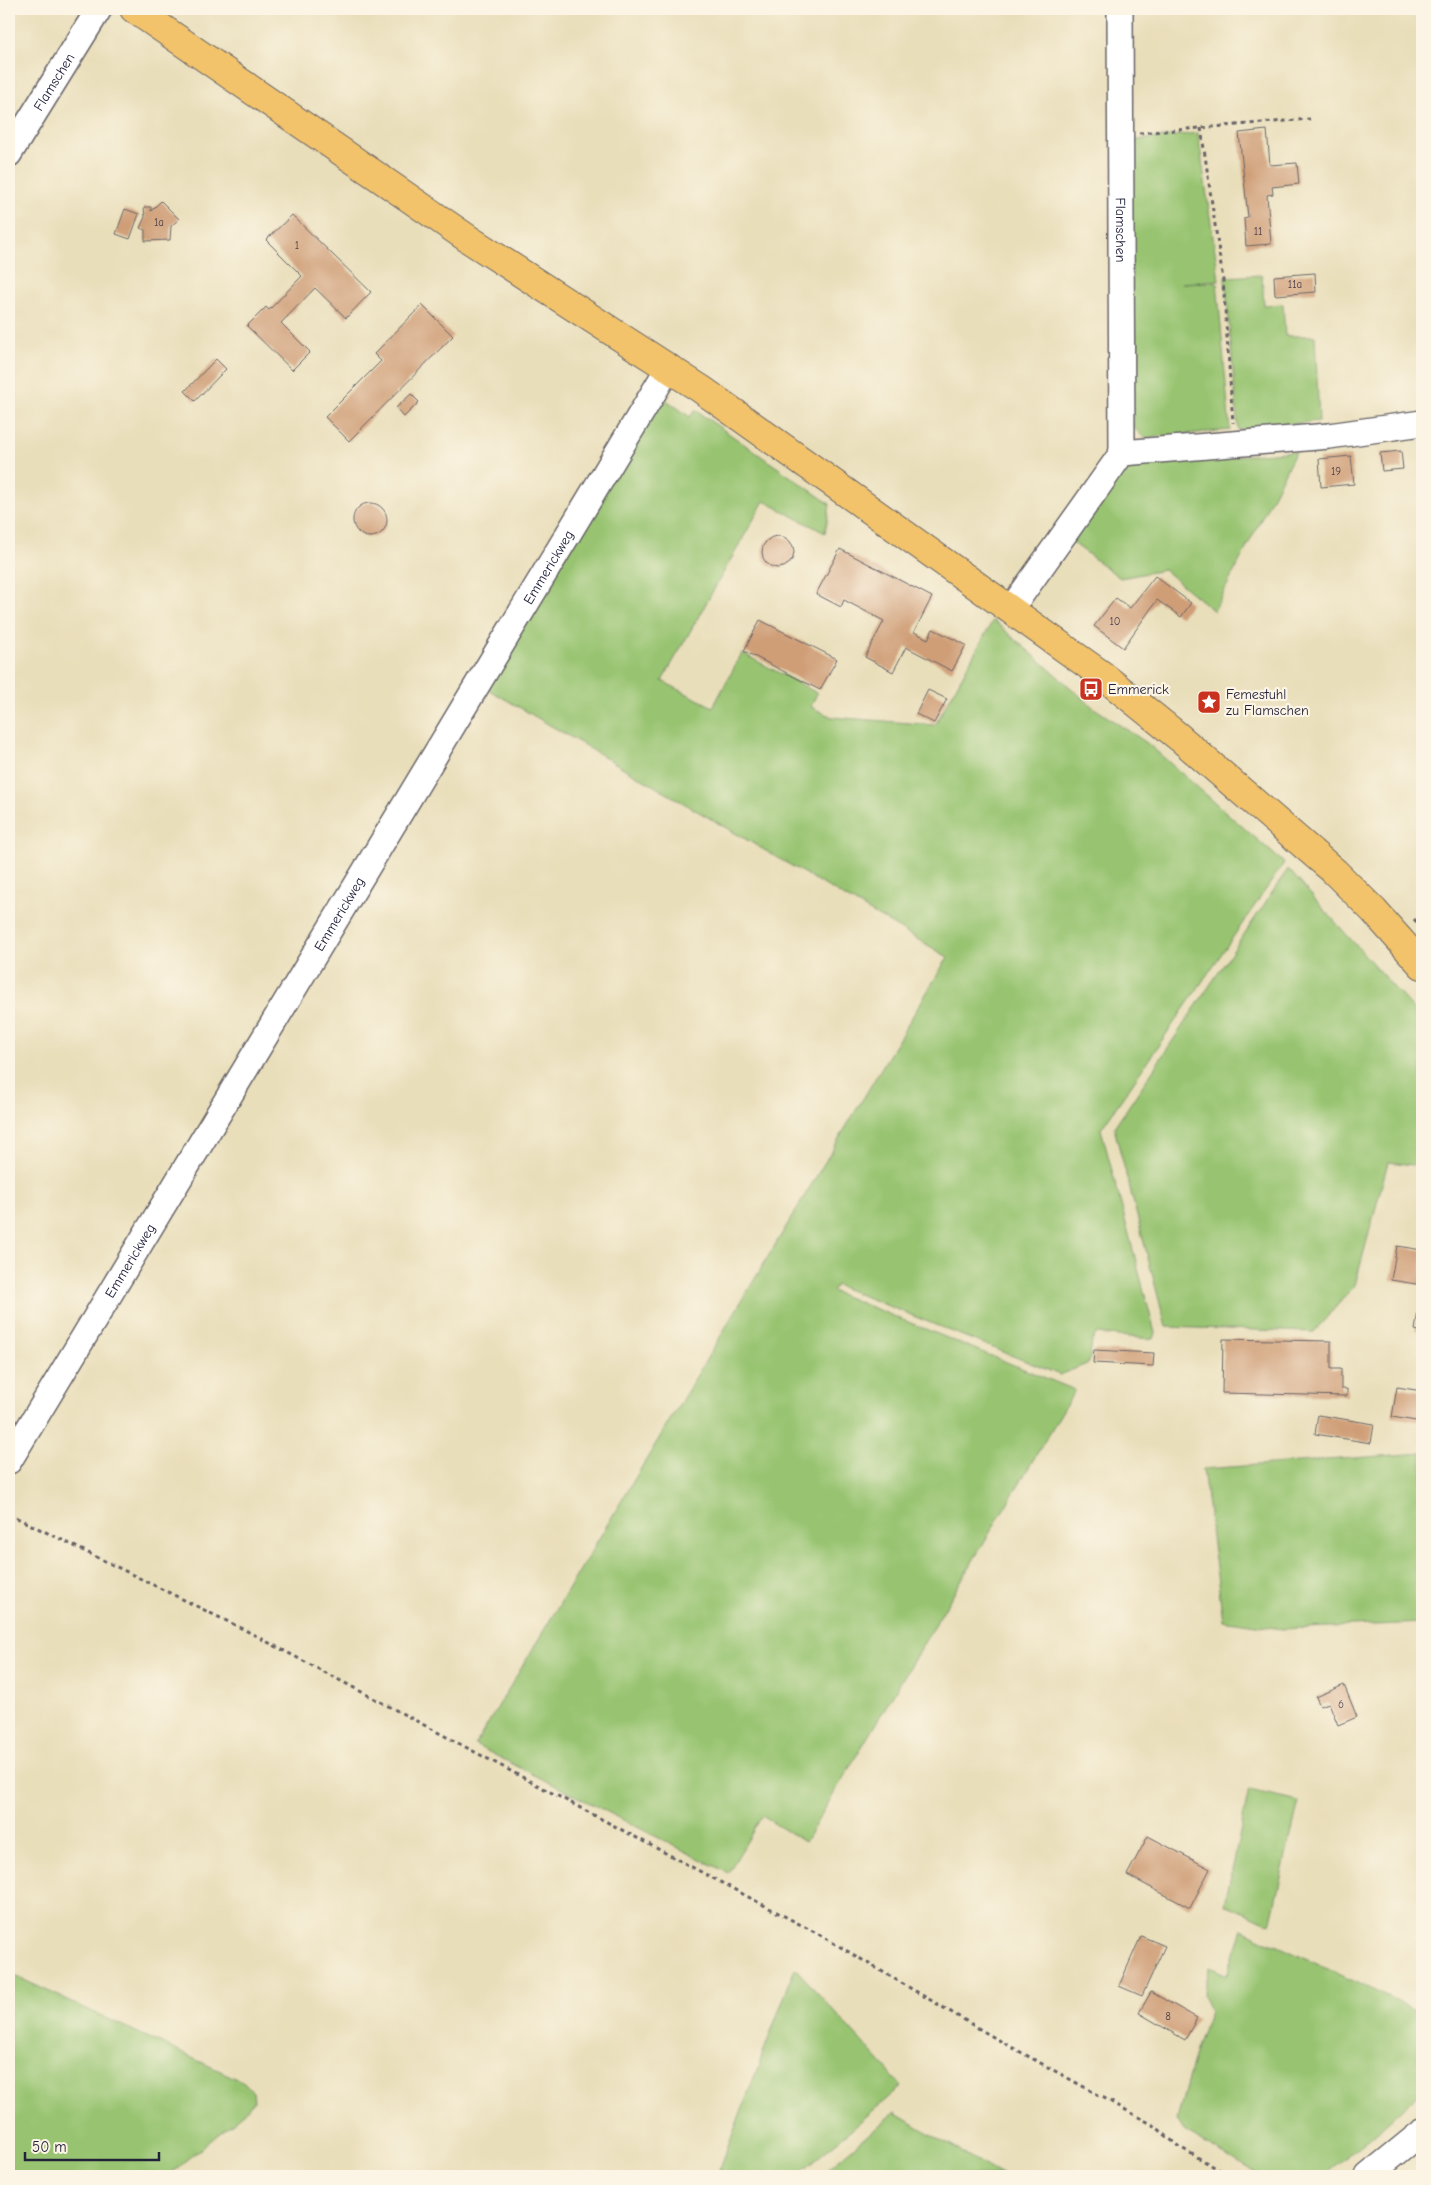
<svg xmlns="http://www.w3.org/2000/svg" width="1431" height="2185" viewBox="0 0 1431 2185" font-family="'Comic Neue',sans-serif">
  <style>
    .green { fill: #98c471; stroke: #5d7356 }
    .building { fill: #cf9e77 }
    .lines { fill: none; stroke-linecap: round; stroke-linejoin: round }
    .minor-casing { stroke: #686467; stroke-width: 28 }
    .major-casing { stroke: #686467; stroke-width: 30 }
    .path { stroke: #686467; stroke-width: 3; stroke-dasharray: 4 4; stroke-linecap: butt }
    .minor { stroke: #fff; stroke-width: 25 }
    .major { stroke: #f2c36a; stroke-width: 28 }
    .labels { text-anchor: middle; stroke-width: 4.5; stroke-linejoin: round; paint-order: stroke }
    .number-label { font-size: 11px; fill: #4d414a }
    .street-label { font-size: 14px; fill: #22223b; stroke: #fcf5e5 }
    .poi-label { font-size: 14px; fill: #22223b; stroke: #fcf5e5; text-anchor: start }
  </style>
  <rect width="100%" height="100%" fill="#fcf5e5"/>
  <filter id="ink" filterUnits="userSpaceOnUse"><feTurbulence type="fractalNoise" baseFrequency=".02" numOctaves="2"/><feDisplacementMap in="SourceGraphic" scale="10" xChannelSelector="R" yChannelSelector="G"/><feConvolveMatrix kernelMatrix="1 2 1 2 8 2 1 2 1" color-interpolation-filters="sRGB"/></filter>
  <filter id="wash" filterUnits="userSpaceOnUse"><feTurbulence type="fractalNoise" baseFrequency=".0096" numOctaves="4" result="noise"/><feDisplacementMap in="SourceGraphic" scale="20" xChannelSelector="R" yChannelSelector="G"/><feGaussianBlur stdDeviation="1.12" result="paint"/><feColorMatrix in="noise" values="0 0 0 0 0 0 0 0 0 0 0 0 0 0 0 0 0 1.4 0 .05"/><feComposite in="paint" operator="in"/></filter>
  <g filter="url(#wash)">
    <rect width="100%" height="100%" fill="#e9deba"/>
    <path class="green" d="M1198 133 1219 280 1182 283 1217 282 1230 430 1144 438 1133 427 1130 141Z
      M1262 275 1264 305 1283 304 1285 336H1315L1319 421 1238 430 1225 277Z
      M661 396 690 417 695 410 830 504 825 533 764 501 662 681 713 707 742 653 817 693 811 707 832 717 935 725 993 620 1094 708 1147 743 1284 863 1101 1129 1155 1333 1153 1339 1096 1334 1092 1341 1089 1363 1060 1375 836 1285 832 1291 1075 1390 805 1842 762 1816 728 1873 475 1745 948 957 486 688Z
      M1296 451 1214 611 1164 570 1120 578 1072 542 1123 466Z
      M1288 869 1422 1019V1166L1388 1162 1355 1285 1314 1332 1166 1327 1114 1128Z
      M1422 1453V1623L1282 1629 1223 1620 1203 1469Z
      M1249 1790 1299 1801 1270 1924 1225 1904Z
      M1242 1929 1422 2013V2091L1383 2127 1323 2176H1261L1184 2131 1177 2120 1196 2049 1210 2011 1203 1995 1210 1967 1227 1975Z
      M795 1968 902 2086 796 2176H717Z
      M9 1973 244 2082 253 2092 254 2100 245 2112 168 2176H9Z
      M894 2113 1003 2176H819Z"/>
    <g id="blocks">
      <path class="building" d="M1267 130 1270 165 1297 163 1299 184 1272 187 1273 194 1267 195 1271 244 1246 246 1244 218 1248 217 1239 133Z
        M161 201 179 219 171 226 170 240 145 241V230L140 228 145 217 144 207H151V211Z
        M125 209 139 214 130 239 116 234Z
        M292 215 371 292 346 318 315 288 281 323 310 352 292 370 247 326 266 307 269 310 302 276 266 240Z
        M1315 273 1316 292 1275 295 1274 276Z
        M422 305 453 336 349 441 325 417 381 361 374 354Z
        M216 359 226 369 195 401 185 391Z
        M411 394 419 402 404 417 396 408Z
        M1401 451 1403 469 1382 471 1380 453Z
        M1351 456 1354 484 1321 487 1319 459Z
        M353 520a17 17 0 1 1 34 0a17 17 0 1 1-34 0Z
        M762 552a16 16 0 1 1 32 0a16 16 0 1 1-32 0Z
        M840 549 932 597 914 632 928 639 933 629 966 645 952 671 906 647 893 672 865 657 884 621 844 600 841 607 816 594Z
        M1155 576 1191 603 1181 617 1157 600 1123 648 1094 626 1116 598 1130 608Z
        M760 620 837 659 820 690 744 651Z
        M928 690 947 699 934 723 916 714Z
        M1397 1246 1422 1250V1285L1391 1280Z
        M1418 1312H1422V1332L1415 1330Z
        M1223 1339 1331 1341V1369H1341V1389H1347V1396L1222 1393Z
        M1094 1350 1154 1353 1153 1366 1093 1363Z
        M1397 1387 1422 1391V1422L1392 1417Z
        M1318 1415 1374 1424 1371 1443 1315 1434Z
        M1344 1685 1357 1717 1338 1725 1329 1703 1320 1706 1316 1697Z
        M1148 1836 1210 1869 1190 1908 1127 1875Z
        M1141 1936 1165 1946 1142 1996 1119 1986Z
        M1151 1992 1197 2018 1185 2040 1139 2013Z"/>
    </g>
  </g>
  <g filter="url(#ink)">
    <use href="#blocks" fill-opacity="0" stroke="#686467" stroke-width="1"/>
    <g class="lines">
      <g class="minor-casing">
        <g id="minor">
          <path id="s1" d="M1120 9 1122 453"/>
          <path id="s2" d="M9 154 99 9"/>
          <path d="M1011 609 1122 453 1329 436 1422 423"/>
          <path id="s3" d="M9 1461 669 367"/>
          <path d="M1368 2176 1422 2132"/>
        </g>
      </g>
      <g class="major-casing">
        <path id="major" d="M134 9 470 240 701 389 1102 675 1180 738 1335 872 1374 911 1422 965"/>
      </g>
      <path class="path" d="M1201 128 1223 280 1233 423
        M1139 133 1310 119
        M1414 919 1422 928
        M9 1514 243 1629 820 1935 995 2038 1155 2126 1178 2146 1230 2176"/>
      <use href="#minor" class="minor"/>
      <use href="#major" class="major"/>
    </g>
  </g>
  <defs>
    <g id="bus-square" transform="scale(1.25)"><rect x="-9" y="-9" width="18" height="18" rx="4" fill="#c8321e" stroke="#fcf5e5"/><path d="M-5-6H5V4H4V6H2V4H-2V6H-4V4H-5ZM-3.5-4V0h7V-4ZM-3.5 1.2v1.5H-2V1.2ZM2 1.2v1.5H3.5V1.2Z" fill="#fff"/></g>
    <g id="sight-square" transform="scale(1.25)"><rect x="-9" y="-9" width="18" height="18" rx="4" fill="#c8321e" stroke="#fcf5e5"/><path d="M0-6L1.8-2.2L6-1.7L2.9 1.2L3.7 5.4L0 3.3L-3.7 5.4L-2.9 1.2L-6-1.7L-1.8-2.2Z" fill="#fff"/></g>
  </defs>
  <g fill-rule="evenodd">
    <use href="#bus-square" x="1091" y="689"/>
    <use href="#sight-square" x="1209" y="702"/>
  </g>
  <g class="labels">
    <g class="number-label">
      <text x="159" y="226">1a</text>
      <text x="1258" y="235">11</text>
      <text x="297" y="249">1</text>
      <text x="1295" y="288">11a</text>
      <text x="1336" y="475">19</text>
      <text x="1115" y="625">10</text>
      <text x="1341" y="1708">6</text>
      <text x="1168" y="2020">8</text>
    </g>
    <g class="street-label">
      <text dy="5" stroke="none"><textPath href="#s2" startOffset="85">Flamschen</textPath></text>
      <text dy="5" stroke="none"><textPath href="#s1" startOffset="221">Flamschen</textPath></text>
      <text dy="5" stroke="none"><textPath href="#s3" startOffset="1044">Emmerickweg</textPath></text>
      <text dy="5" stroke="none"><textPath href="#s3" startOffset="639">Emmerickweg</textPath></text>
      <text dy="5" stroke="none"><textPath href="#s3" startOffset="234">Emmerickweg</textPath></text>
    </g>
    <g class="poi-label">
      <text x="1108" y="694">Emmerick</text>
      <text x="1226" y="699">Femestuhl<tspan x="1226" dy="16">zu Flamschen</tspan></text>
    </g>
  </g>
  <rect width="1431" height="2185" fill="none" stroke="#fcf5e5" stroke-width="30"/>
  <path d="M25 2152v8h134v-8" fill="none" stroke="#22223b" stroke-width="2.5"/>
  <text x="32" y="2152" font-size="15" fill="#22223b" stroke="#fcf5e5" stroke-width="4" paint-order="stroke">50 m</text>
</svg>
